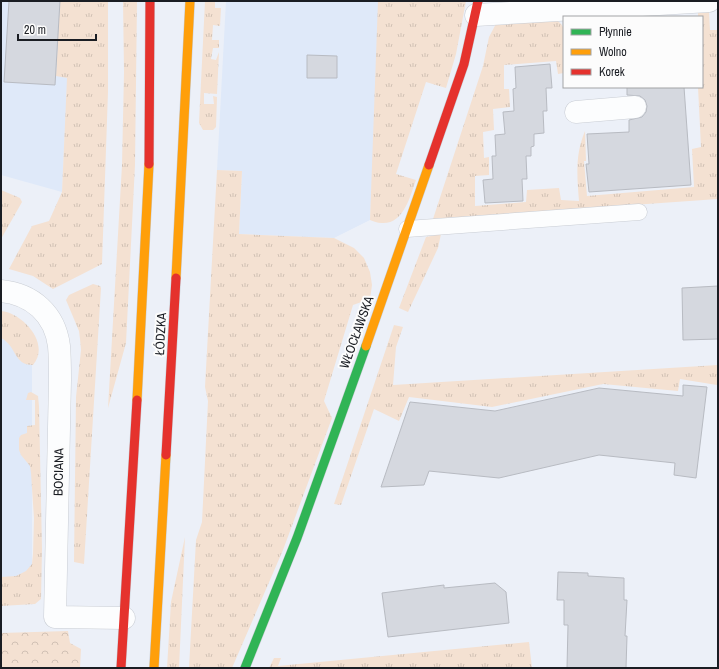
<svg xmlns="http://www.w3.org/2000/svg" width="719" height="669" viewBox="0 0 719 669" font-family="'Archivo Narrow',sans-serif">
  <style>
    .built { fill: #dfe9f9 }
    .grass { fill: url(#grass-tufts) }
    .forest { fill: url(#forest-crowns) }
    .building { fill: #d5d8df; stroke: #b8bbc2 }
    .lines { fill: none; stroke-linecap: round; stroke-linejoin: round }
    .lane-casing { stroke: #c9cdd4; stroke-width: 17 }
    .street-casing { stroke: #c9cdd4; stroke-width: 23 }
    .fast-casing { stroke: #c9cdd4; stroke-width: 10 }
    .slow-casing { stroke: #c9cdd4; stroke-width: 10 }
    .jam-casing { stroke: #c9cdd4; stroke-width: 10 }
    .lane { stroke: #fcfdfe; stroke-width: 16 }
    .street { stroke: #fcfdfe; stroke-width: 22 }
    .fast { stroke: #30b455; stroke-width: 9 }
    .slow { stroke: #ff9f0a; stroke-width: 9 }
    .jam { stroke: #e5322d; stroke-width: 9 }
    .labels { text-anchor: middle; stroke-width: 4; stroke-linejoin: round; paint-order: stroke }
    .street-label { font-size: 13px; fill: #1a1d23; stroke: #fcfcfc }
  </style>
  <defs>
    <pattern id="grass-tufts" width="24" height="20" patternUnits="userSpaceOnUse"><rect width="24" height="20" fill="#f4e1d2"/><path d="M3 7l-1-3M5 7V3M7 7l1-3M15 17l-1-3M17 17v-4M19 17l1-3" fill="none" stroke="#d1c1b4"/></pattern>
    <pattern id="forest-crowns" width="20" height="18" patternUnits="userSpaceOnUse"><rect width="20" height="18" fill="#f4e1d2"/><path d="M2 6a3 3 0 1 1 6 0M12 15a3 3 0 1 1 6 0" fill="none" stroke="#d1c1b4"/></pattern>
  </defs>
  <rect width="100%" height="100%" fill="#ecf0f8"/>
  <path class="built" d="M1 1H71L62 192 1 175Z
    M226 1H381L370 220 334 238 239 234 242 171 217 170Z
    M1 317 32 334V579L1 580Z"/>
  <path class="grass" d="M60 1H108V92L102 264 53 289 33 276 9 269 32 226 49 221 62 192 67 78 56 76Z
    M123 1H137L135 165 126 343 108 408 122 165 124 72Z
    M205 1H215V8H221L220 26 213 25 212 40H219V48H213L211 59 216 60 219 52 217 94 204 93V104H214L213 96 217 97 216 127 213 130H203L199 123Z
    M378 1H466L456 54 446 88 426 82 396 174 416 180C410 196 404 225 381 223 378 223 373 221 370 220Z
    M709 12 710 30H718V199L433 219 483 66 489 37 498 20 554 18C558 21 561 23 563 27 566 36 564 62 564 73L558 74 556 61 504 65V89H509L510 107 493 109 494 130 483 132 484 158 489 157V175L475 176V206L526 202 527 190 559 188 561 200 579 201C577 175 575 155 585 131L586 161H584L587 196 694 187 692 149 701 147 698 87H702V17H698V13Z
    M217 170 242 171 239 234 334 238 354 248 364 258 370 272 372 285 370 299 353 305 324 401 332 418 283 550 232 668H189L196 540 202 522 208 401 205 387Z
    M1 190 20 198 22 202 1 239Z
    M441 234 438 248 408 312 399 308 426 237Z
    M93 284 100 286 101 288 84 564 74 562 76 397 81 350 80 339 79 331 66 300 69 295Z
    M1 311C23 313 51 344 33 365 13 365 17 346 1 338Z
    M394 325 403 327 396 347 393 385 718 365V392L717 385 680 379 678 391 603 384 492 407 409 397 399 421 374 409 341 505 334 504Z
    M31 392 38 396 39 406 42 549 41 599 35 604 1 606V577L16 576 26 571 32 564 33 554 34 518 31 473 30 466 21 455 19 450V438L21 435 27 433V426L35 425V400H26L28 393Z
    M185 537 179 668H167L171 602Z
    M529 642 532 668H269L274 658H281L278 666Z"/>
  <path class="forest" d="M68 631 70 643 81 649 80 668H1V633Z"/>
  <path class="building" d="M9 1H60L55 85 4 82Z
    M307 55 337 56V78H307Z
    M550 64 552 88H546L547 111H543L544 133 534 134V146L531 147V156H526L527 179H522L523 201 485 203 483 180 493 179 492 156H496L495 135 505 134 503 112 514 111 513 89 516 88 515 67Z
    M627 87H684L691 185 589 192 586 164H589L587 134 629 132V120L642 117 646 112 647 106 645 100 640 96 627 95Z
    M718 286V339L683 340 682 288Z
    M683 385 707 387 696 478 674 475 675 463 599 455 499 478 429 471 424 485 381 487 410 402 495 411 599 388 683 396Z
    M558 572 588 573V576L624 578V600H627L625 636H627L626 668H567L568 625H564V600H557Z
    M495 583 506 592 509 623 388 637 382 593 444 585V588Z"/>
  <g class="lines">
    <g class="lane-casing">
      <path id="lane" d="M407 229 639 212"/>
    </g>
    <g class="street-casing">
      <path id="street" d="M476 15 709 1
        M576 112 635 107
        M1 291C32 294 55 314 59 346 60 357 60 369 60 380L55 617 124 618"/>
    </g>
    <g class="fast-casing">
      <path id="fast" d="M245 668 297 538 366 346"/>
    </g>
    <g class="slow-casing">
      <path id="slow" d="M176 278 190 1
        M366 346 429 165
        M137 400 149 164
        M154 668 166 455"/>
    </g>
    <g class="jam-casing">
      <path id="jam" d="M149 164 150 1
        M429 165 464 64 478 1
        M166 455 176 278
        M121 668 137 400"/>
    </g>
    <use href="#lane" class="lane"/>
    <use href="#street" class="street"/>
    <use href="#fast" class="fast"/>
    <use href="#slow" class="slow"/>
    <use href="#jam" class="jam"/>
  </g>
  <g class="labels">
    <g class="street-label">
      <text transform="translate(356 332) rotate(-70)" y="5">WŁOCŁAWSKA</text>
      <text transform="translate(160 334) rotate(-87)" y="5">ŁÓDZKA</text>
      <text transform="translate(58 472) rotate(-89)" y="5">BOCIANA</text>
    </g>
  </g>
  <rect width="719" height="669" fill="none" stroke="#1a1d23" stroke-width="4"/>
  <rect x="563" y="16" width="140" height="72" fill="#fcfcfc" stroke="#a2a3a5"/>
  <rect x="571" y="29" width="20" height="6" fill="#30b455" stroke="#a2a3a5"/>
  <text x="599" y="36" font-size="12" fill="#1a1d23">Płynnie</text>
  <rect x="571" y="49" width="20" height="6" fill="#ff9f0a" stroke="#a2a3a5"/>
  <text x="599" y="56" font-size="12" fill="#1a1d23">Wolno</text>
  <rect x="571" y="69" width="20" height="6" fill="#e5322d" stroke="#a2a3a5"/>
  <text x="599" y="76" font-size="12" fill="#1a1d23">Korek</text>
  <path d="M18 34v6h78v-6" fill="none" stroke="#1a1d23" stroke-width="2"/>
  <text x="24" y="34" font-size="12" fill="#1a1d23" stroke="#fcfcfc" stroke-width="3" paint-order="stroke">20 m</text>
</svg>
